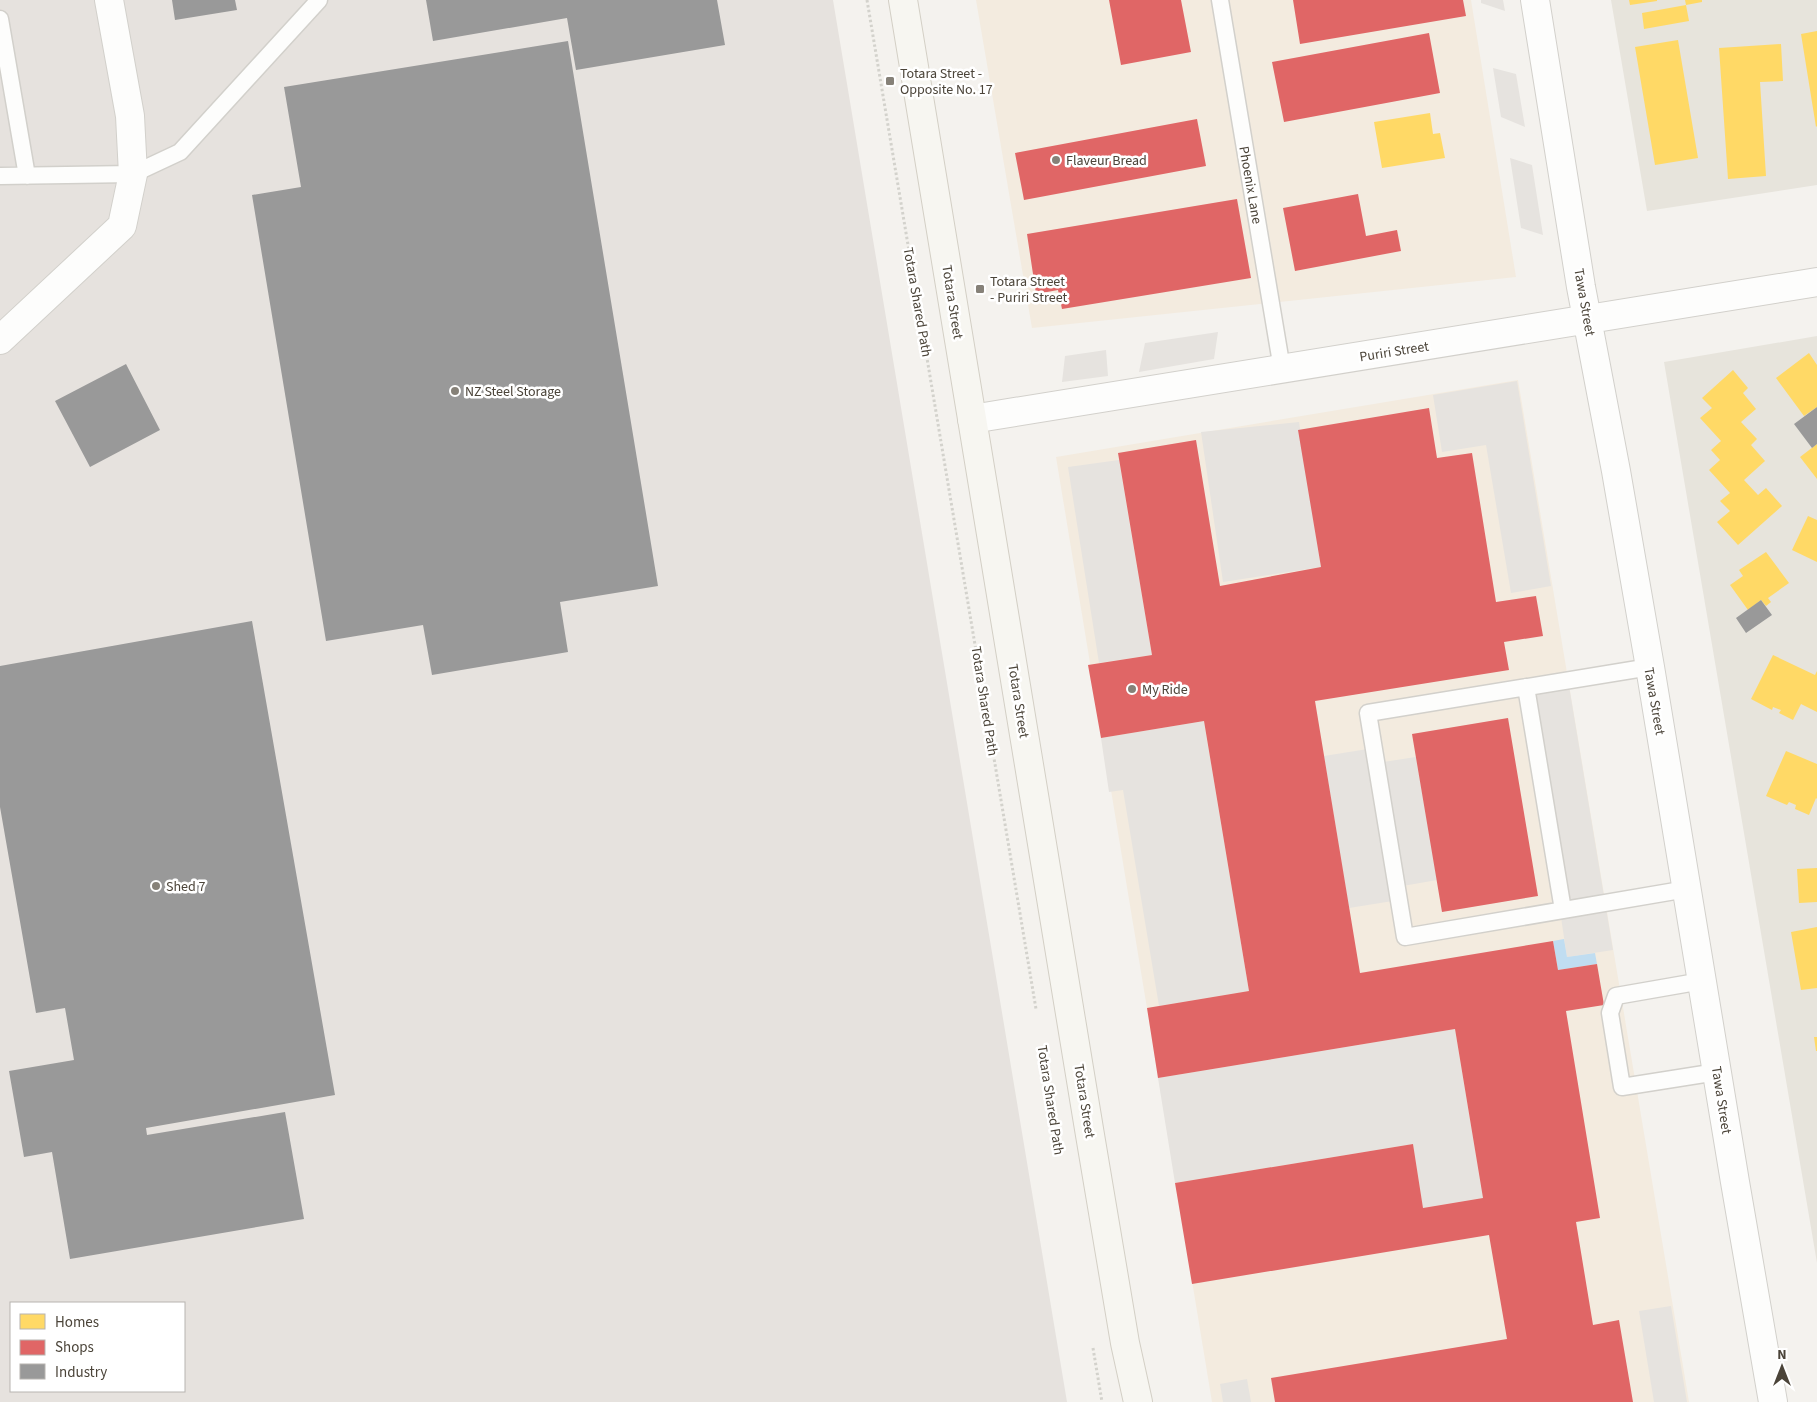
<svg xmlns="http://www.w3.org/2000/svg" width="1817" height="1402" viewBox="0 0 1817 1402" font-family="'Source Sans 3',sans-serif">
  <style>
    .residential { fill: #e7e4dc }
    .commercial { fill: #f3ebdf }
    .industrial { fill: #e6e2de; fill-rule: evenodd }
    .parking { fill: #e6e3df }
    .water { fill: #c0ddf1 }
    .homes { fill: #ffd966 }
    .shops { fill: #e06666 }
    .industry { fill: #999 }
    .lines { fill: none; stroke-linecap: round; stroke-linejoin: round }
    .lane-casing { stroke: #d2d0cb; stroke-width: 19 }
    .street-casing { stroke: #d2d0cb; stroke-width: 30 }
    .secondary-casing { stroke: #d3cfc5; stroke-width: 30 }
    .path { stroke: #d3d2cc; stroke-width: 3; stroke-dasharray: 2.5 2.5; stroke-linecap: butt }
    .lane { stroke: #fdfdfc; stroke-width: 16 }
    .street { stroke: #fdfdfc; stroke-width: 28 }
    .secondary { stroke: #f7f6f1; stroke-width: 28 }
    .poi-dot { fill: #868178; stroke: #fff; stroke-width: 2 }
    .labels { text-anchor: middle; stroke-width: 5; stroke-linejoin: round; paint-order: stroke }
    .poi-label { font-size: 14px; fill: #4b4439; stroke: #fff; text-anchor: start }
    .street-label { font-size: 14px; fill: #4b4439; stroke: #fff }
  </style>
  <rect width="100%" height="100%" fill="#f4f2ee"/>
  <path class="residential" d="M1611 0H1817V185L1647 211Z
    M1817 336V1263L1664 362Z"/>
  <path class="commercial" d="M976 0H1471L1516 277 1032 328Z
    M1518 380 1689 1402H1212L1056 457Z"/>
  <path class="industrial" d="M0 0H833L1067 1402H0ZM11 1303H184V1391H11Z"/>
  <path class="parking" d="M1481 0H1503L1505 11 1481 3Z
    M1493 68 1516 74 1525 127 1501 117Z
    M1510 158 1532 165 1543 235 1521 228Z
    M1218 332 1214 359 1139 372 1145 343Z
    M1106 350 1108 376 1062 382 1065 356Z
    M1517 381 1551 586 1511 593 1486 445 1442 452 1433 395Z
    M1299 422 1321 567 1223 582 1201 432Z
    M1119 460 1152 655 1099 663 1068 467Z
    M1568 680 1613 950 1567 957 1526 687Z
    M1204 721 1249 991 1159 1006 1123 790 1109 792 1101 738Z
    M1374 748 1377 763 1416 757 1437 880 1397 887 1399 900 1349 908 1324 756Z
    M1455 1029 1483 1198 1423 1208 1413 1144 1175 1183 1158 1078Z
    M1671 1306 1687 1402H1654L1639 1311Z
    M1247 1379 1251 1402H1223L1220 1384Z"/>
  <path class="water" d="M1564 939 1567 957 1595 953 1597 964 1558 970 1553 941Z"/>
  <path class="homes" d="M1629 0H1657V1L1630 5Z
    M1685 0H1702V2L1686 5Z
    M1686 5 1689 21 1644 29 1642 13Z
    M1817 31V126L1816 127 1801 34Z
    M1678 40 1698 158 1655 165 1635 47Z
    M1781 44 1783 81 1760 82 1766 176 1728 179 1719 48Z
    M1430 113 1433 134 1440 133 1445 158 1382 168 1374 122Z
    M1809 353 1817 365V407L1804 416 1776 378Z
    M1733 370 1748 388 1743 393 1756 409 1741 422 1757 439 1751 445 1765 461 1744 480 1758 495 1766 488 1782 506 1738 545 1717 522 1730 511 1720 501 1730 493 1709 470 1720 460 1711 450 1721 441 1700 418 1712 408 1702 398Z
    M1817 444V479L1800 457Z
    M1808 516 1817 520V562L1792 550Z
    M1766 552 1789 583 1768 598 1771 602 1766 606 1761 600 1748 610 1730 585 1743 576 1739 570Z
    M1773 655 1815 675 1817 671V712L1801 704 1793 720 1779 713 1781 710 1773 707 1772 710 1751 699Z
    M1786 751 1817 764V799L1816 798 1809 815 1795 809 1796 805 1789 802 1787 805 1766 796Z
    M1817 868V902L1799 903 1797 869Z
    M1817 927V988L1801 990 1791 932Z
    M1814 1037H1817V1051H1816Z"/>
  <path class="shops" d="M1109 0H1181L1191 52 1121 65Z
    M1293 0H1463L1466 16 1300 44Z
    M1429 33 1440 93 1284 122 1272 62Z
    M1197 119 1206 166 1024 200 1015 153Z
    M1358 194 1366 236 1397 230 1401 251 1295 271 1283 208Z
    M1237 199 1251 278 1062 309 1058 290 1036 294 1027 234Z
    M1429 408 1437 458 1472 453 1496 602 1536 596 1543 636 1504 642 1509 670 1315 701 1360 973 1553 941 1558 970 1597 964 1604 1005 1566 1011 1600 1218 1576 1222 1593 1325 1619 1320 1633 1402H1275L1271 1378 1507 1339 1489 1235 1192 1284 1175 1183 1413 1144 1423 1208 1483 1198 1455 1029 1158 1078 1147 1008 1249 991 1204 721 1101 738 1088 665 1152 655 1118 453 1196 440 1220 586 1321 567 1298 430Z
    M1508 718 1538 896 1442 912 1412 734Z"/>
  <path class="industry" d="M172 0H235L237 10 175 20Z
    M426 0H717L725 45 576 70 567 18 433 41Z
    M568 41 658 586 560 602 568 652 432 675 423 625 326 641 252 195 301 187 284 87Z
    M126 364 160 430 90 467 55 401Z
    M1817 407V444L1812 448 1794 424Z
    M1761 600 1772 615 1746 633 1736 618Z
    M252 621 335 1095 146 1128 147 1135 285 1112 304 1219 70 1259 52 1152 24 1157 9 1071 74 1060 65 1008 36 1013 0 807V666Z"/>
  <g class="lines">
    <g class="lane-casing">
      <path id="lane" d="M1220 0 1282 369
        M0 19 27 176
        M0 176 133 174 180 152 319 0
        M1650 667 1368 713 1405 937 1687 889
        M1526 687 1563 910
        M1702 981 1616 996 1610 1013 1622 1087 1717 1072"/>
    </g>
    <g class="street-casing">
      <path id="street" d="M1535 0 1581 287 1616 471 1650 667 1735 1182 1773 1402
        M0 340 122 226 133 174 130 116 109 0
        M972 419 1817 282"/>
    </g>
    <g class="secondary-casing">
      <path id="secondary" d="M903 0 1090 1135 1125 1343 1138 1402"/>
    </g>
    <path class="path" d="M867 0 1036 1009
      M1093 1348 1102 1402"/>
    <use href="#lane" class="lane"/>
    <use href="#street" class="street"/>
    <use href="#secondary" class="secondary"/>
  </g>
  <g class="poi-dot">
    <rect x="885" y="76" width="10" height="10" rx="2.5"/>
    <circle cx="1056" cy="160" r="5"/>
    <rect x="975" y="284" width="10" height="10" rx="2.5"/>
    <circle cx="455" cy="391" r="5"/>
    <circle cx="1132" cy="689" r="5"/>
    <circle cx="156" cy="886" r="5"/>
  </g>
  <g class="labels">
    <g class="poi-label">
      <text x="900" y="78">Totara Street -<tspan x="900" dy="16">Opposite No. 17</tspan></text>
      <text x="1066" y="165">Flaveur Bread</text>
      <text x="990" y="286">Totara Street<tspan x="990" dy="16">- Puriri Street</tspan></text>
      <text x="465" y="396">NZ Steel Storage</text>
      <text x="1142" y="694">My Ride</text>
      <text x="166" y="891">Shed 7</text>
    </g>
    <g class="street-label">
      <text transform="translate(1251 185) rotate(80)" y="5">Phoenix Lane</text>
      <text transform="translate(918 302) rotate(80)" y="5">Totara Shared Path</text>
      <text transform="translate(953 302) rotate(81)" y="5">Totara Street</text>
      <text transform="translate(1585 302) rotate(80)" y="5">Tawa Street</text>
      <text transform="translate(1394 351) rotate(-9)" y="5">Puriri Street</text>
      <text transform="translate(985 701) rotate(81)" y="5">Totara Shared Path</text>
      <text transform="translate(1019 701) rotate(81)" y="5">Totara Street</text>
      <text transform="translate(1655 701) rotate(80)" y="5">Tawa Street</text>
      <text transform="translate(1051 1100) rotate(81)" y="5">Totara Shared Path</text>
      <text transform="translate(1722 1100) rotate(81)" y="5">Tawa Street</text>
      <text transform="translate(1085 1101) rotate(81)" y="5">Totara Street</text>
    </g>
  </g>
  <rect x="10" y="1302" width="175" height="90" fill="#ffffff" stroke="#b7b4b0"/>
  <rect x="20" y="1314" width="25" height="15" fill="#ffd966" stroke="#b7b4b0"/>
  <text x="55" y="1327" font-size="15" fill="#4b4439">Homes</text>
  <rect x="20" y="1340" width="25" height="15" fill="#e06666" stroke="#b7b4b0"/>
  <text x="55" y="1352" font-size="15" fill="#4b4439">Shops</text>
  <rect x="20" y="1364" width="25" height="15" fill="#999999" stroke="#b7b4b0"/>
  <text x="55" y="1377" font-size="15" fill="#4b4439">Industry</text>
  <g transform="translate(1782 1367)" stroke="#ffffff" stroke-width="4" paint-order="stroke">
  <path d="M0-4L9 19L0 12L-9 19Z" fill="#4b4439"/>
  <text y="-8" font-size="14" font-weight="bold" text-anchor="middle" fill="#4b4439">N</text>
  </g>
</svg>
